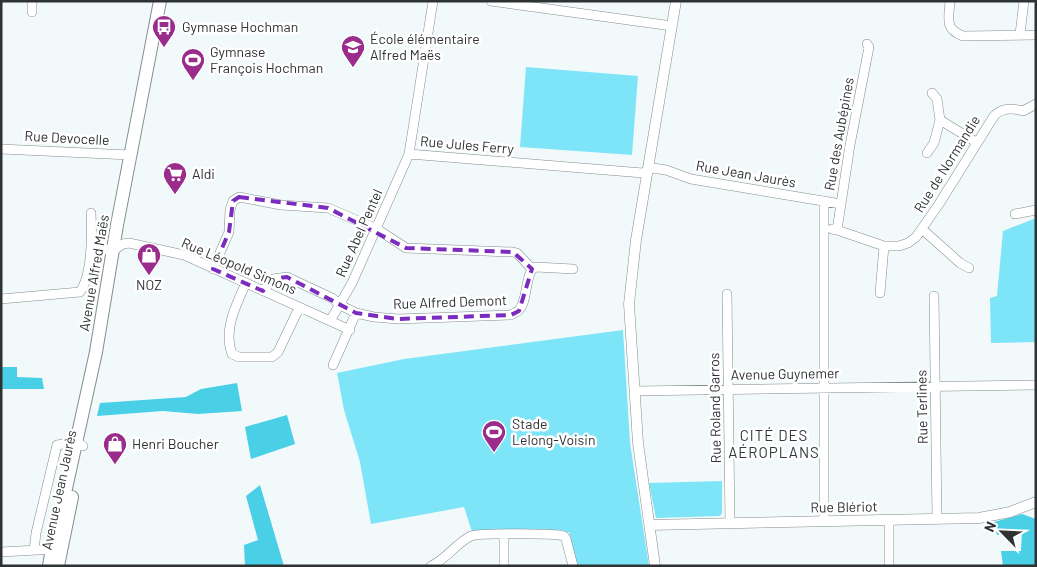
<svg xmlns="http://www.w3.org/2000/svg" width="1037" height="567" viewBox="0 0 1037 567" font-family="Barlow,sans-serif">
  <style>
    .green { fill: #7ee5f9 }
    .forest { fill: #49cfe6 }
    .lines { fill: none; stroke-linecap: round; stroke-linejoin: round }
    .minor-casing { stroke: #848c8e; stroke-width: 10 }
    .tertiary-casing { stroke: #848c8e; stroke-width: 11 }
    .secondary-casing { stroke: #848c8e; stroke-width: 14 }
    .minor { stroke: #fff; stroke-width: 9 }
    .tertiary { stroke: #fff; stroke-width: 10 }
    .secondary { stroke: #fff; stroke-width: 12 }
    .marked { fill: none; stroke: #7b2cbf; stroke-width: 4; stroke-dasharray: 10 6; stroke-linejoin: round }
    .labels { text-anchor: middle; stroke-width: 5; stroke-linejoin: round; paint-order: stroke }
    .poi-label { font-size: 14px; fill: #2f3233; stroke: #fff; text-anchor: start }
    .street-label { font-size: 14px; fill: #2f3233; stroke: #fff }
    .neighbourhood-label { font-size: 15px; letter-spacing: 1px; fill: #32393b; stroke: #fff }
  </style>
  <rect width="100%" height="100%" fill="#f1f9fb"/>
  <path class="green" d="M526 67 638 76 632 155 520 147Z
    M1036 218V342L991 343 990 298 997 296 1003 231Z
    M623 330 630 443 649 566H577L569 532H472L464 507 371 524 360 462 344 410 337 373 404 359Z
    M722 481V513L720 516 656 518 649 483Z"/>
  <path class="forest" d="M1 367H17V377L42 378 44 389H1Z
    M237 383 242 411 198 414 163 411 97 416 100 403 186 397 201 389Z
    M287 415 295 444 251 459 245 427Z
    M260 485 284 566H245L244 545 258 540 246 496Z
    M1022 514 1036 519V566H1003L1001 551H1021L1022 532 997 535 994 522Z"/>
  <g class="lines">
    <g class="minor-casing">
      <path id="minor" d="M32 1V12
        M491 1 672 26
        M950 1C949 18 944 29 963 36L1036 35
        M1020 34 1024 1
        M932 93 937 99 940 120 976 142
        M1 149 130 155
        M927 153 934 143 940 120
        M409 154 643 173 653 168 666 170 691 179 841 204
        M1015 214 1036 210
        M832 229 837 230 884 246 880 293
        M922 229 960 263 969 268
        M837 230 850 145 869 47 867 44
        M884 246H899L908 243 916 237 939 204 994 116C1002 108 1013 108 1023 111L1036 104
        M91 248 114 250 123 244 129 243 184 255 350 330
        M213 269 229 232 230 210 233 201 239 197 281 205 328 208 377 229 406 248 513 252 517 253 532 269
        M532 269 536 267 573 269
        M246 283C236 305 223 330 232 354L239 357H272L278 352 299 308
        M263 291 273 279 287 277 332 298 340 305 356 313 374 317 398 319 511 315C512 314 519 311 519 310 527 302 525 281 532 269
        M727 294 730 522
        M934 296 937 519
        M1 299 80 292C93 273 92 235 91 213
        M330 321 352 283 409 154 433 1
        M333 365 356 313
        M635 391 1036 385
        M824 521V201
        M34 550 36 533 57 445 76 442 83 446
        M1 552 56 549
        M431 566C447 559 456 543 471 536 479 533 554 533 564 536L566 539 573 566
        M504 566V534
        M889 566V520"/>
    </g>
    <g class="tertiary-casing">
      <path id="tertiary" d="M650 525 979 518 1010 512 1036 502
        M655 566 638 443 629 304 636 240 676 1"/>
    </g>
    <g class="secondary-casing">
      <path id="secondary" d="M49 566 56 525 63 502 96 352 117 225 160 1
        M58 566 72 497"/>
    </g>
    <use href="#minor" class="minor"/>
    <use href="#tertiary" class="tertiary"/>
    <use href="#secondary" class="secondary"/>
  </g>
  <path class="marked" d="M239 197 328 208 406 248 513 252 532 269 519 311 511 315 398 319 356 313 287 277 273 279 263 291 213 269 229 232 233 201Z"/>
  <defs>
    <g id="bus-pin" transform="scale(1.25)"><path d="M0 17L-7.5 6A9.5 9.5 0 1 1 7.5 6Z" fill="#9a2c8b" stroke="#fff"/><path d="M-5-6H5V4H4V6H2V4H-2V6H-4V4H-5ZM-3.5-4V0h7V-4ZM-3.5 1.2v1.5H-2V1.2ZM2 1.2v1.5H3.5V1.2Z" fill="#fff"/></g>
    <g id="school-pin" transform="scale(1.25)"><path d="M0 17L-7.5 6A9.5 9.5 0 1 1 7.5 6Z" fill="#9a2c8b" stroke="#fff"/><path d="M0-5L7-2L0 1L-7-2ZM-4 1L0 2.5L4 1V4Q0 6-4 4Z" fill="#fff"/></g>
    <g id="stadium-pin" transform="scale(1.25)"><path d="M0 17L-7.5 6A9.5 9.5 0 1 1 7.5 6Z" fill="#9a2c8b" stroke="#fff"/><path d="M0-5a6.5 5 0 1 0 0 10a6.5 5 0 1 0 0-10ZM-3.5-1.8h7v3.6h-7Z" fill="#fff"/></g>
    <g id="supermarket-pin" transform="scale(1.25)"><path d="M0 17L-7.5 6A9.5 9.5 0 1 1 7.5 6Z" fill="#9a2c8b" stroke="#fff"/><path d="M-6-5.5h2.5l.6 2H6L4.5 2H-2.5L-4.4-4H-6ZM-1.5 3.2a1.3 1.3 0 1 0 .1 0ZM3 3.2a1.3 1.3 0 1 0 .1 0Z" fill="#fff"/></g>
    <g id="shop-pin" transform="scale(1.25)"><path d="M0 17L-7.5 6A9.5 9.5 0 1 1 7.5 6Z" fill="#9a2c8b" stroke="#fff"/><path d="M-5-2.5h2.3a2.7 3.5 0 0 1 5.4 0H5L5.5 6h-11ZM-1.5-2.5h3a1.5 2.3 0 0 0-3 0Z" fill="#fff"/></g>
  </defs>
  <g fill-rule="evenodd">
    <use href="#bus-pin" x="164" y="27"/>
    <use href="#school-pin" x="353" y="47"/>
    <use href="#stadium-pin" x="193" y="60"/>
    <use href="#supermarket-pin" x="175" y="174"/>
    <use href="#shop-pin" x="149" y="255"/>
    <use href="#stadium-pin" x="494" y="432"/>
    <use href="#shop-pin" x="115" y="444"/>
  </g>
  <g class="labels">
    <g class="poi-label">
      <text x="182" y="32">Gymnase Hochman</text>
      <text x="370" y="44">École élémentaire<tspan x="370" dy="16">Alfred Maës</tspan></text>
      <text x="210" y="57">Gymnase<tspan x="210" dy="16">François Hochman</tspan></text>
      <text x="192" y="179">Aldi</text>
      <text x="149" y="290" text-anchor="middle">NOZ</text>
      <text x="512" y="429">Stade<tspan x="512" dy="16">Lelong-Voisin</tspan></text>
      <text x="132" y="449">Henri Boucher</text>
    </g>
    <g class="street-label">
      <text transform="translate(839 134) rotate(-80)" y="5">Rue des Aubépines</text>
      <text transform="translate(67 138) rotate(3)" y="5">Rue Devocelle</text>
      <text transform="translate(467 145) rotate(5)" y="5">Rue Jules Ferry</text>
      <text transform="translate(947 164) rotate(-58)" y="5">Rue de Normandie</text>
      <text transform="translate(746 174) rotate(10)" y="5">Rue Jean Jaurès</text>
      <text transform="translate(359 233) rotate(-66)" y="5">Rue Abel Pentel</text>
      <text transform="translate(239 266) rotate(23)" y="5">Rue Léopold Simons</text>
      <text transform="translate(94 273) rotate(-80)" y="5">Avenue Alfred Maës</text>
      <text transform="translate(450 302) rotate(-2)" y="5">Rue Alfred Demont</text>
      <text transform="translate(785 374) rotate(-1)" y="5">Avenue Guynemer</text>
      <text transform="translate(922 407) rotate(-91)" y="5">Rue Terlines</text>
      <text transform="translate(715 408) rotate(-91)" y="5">Rue Roland Garros</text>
      <text transform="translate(59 490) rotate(-78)" y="5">Avenue Jean Jaurès</text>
      <text transform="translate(844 507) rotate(-1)" y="5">Rue Blériot</text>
    </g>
    <g class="neighbourhood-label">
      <text x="774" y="441">CITÉ DES<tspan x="774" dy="17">AÉROPLANS</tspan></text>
    </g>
  </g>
  <rect width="1037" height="567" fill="none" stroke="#2f3233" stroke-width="5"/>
  <g transform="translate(1002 532) rotate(294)" stroke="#ffffff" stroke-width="4" paint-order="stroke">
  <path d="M0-4L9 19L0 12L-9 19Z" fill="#2f3233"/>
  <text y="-8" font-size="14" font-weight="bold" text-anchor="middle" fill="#2f3233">N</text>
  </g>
</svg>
